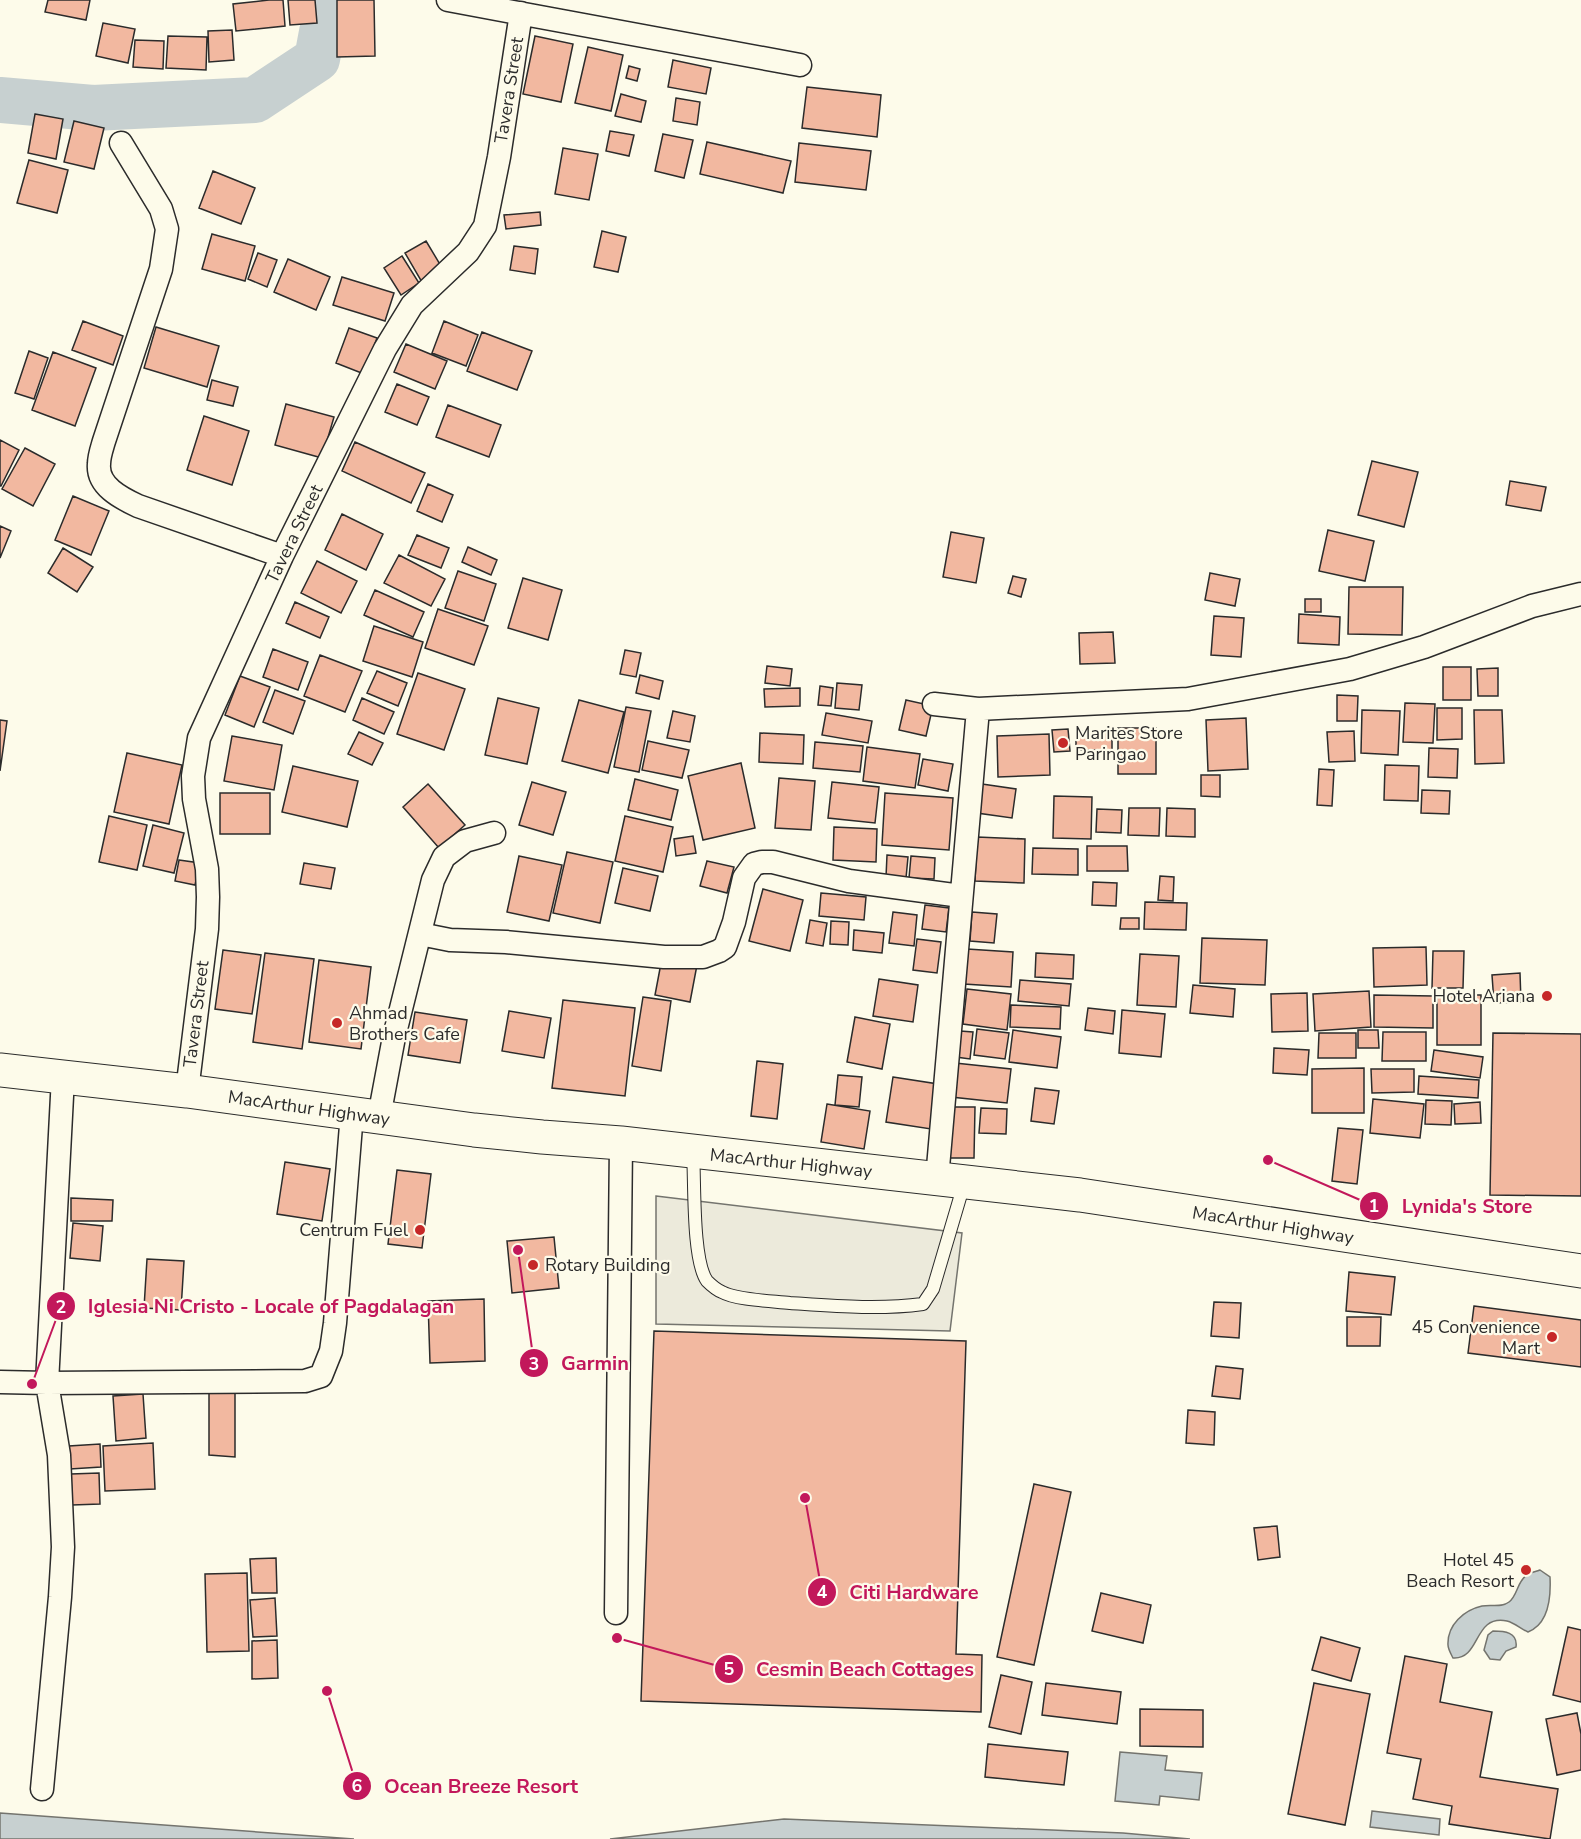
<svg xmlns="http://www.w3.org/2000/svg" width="1581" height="1839" viewBox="0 0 1581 1839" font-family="'Nunito Sans',sans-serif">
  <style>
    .parking { fill: #eceadb; stroke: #74746e; stroke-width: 1.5 }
    .water { fill: #c7d0d0; stroke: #74746e; stroke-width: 1.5 }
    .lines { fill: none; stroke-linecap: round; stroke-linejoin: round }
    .river { stroke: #c7d0d0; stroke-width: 46 }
    .building { fill: #f2b8a0; stroke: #2b2b2b; stroke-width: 1.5 }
    .service-casing { stroke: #2b2b2b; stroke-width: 14 }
    .minor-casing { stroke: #2b2b2b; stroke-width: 25 }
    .trunk-casing { stroke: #2b2b2b; stroke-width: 35 }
    .service { stroke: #fdfbea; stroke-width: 12 }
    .minor { stroke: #fdfbea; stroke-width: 22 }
    .trunk { stroke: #fdfbea; stroke-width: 33 }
    .poi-dot { fill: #c62828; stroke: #fdfbea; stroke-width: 2 }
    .labels { text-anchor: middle; stroke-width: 4.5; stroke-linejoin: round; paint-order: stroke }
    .street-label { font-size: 18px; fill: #2b2b2b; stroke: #fdfbea }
    .poi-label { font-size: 18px; fill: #2b2b2b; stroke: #fdfbea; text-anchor: end }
    .leader { fill: none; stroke: #c2185b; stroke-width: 2 }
    .callout-dot { fill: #c2185b; stroke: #fdfbea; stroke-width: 2 }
    .mark-label { font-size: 18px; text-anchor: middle; font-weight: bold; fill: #fff }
    .callout-label { font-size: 20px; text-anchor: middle; font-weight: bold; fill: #c2185b; stroke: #fdfbea; stroke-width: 4.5; stroke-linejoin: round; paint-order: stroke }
  </style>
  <rect width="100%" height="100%" fill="#fdfbea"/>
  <path class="parking" d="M656 1196 962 1233 950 1331 656 1324Z"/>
  <path class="water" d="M1540 1570 1550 1577C1551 1597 1549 1624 1528 1632 1521 1629 1515 1623 1507 1621 1473 1614 1481 1660 1453 1658 1451 1654 1448 1649 1448 1645 1447 1625 1464 1610 1482 1606 1492 1604 1501 1608 1509 1602 1518 1595 1517 1581 1527 1575 1530 1572 1536 1572 1540 1570Z
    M1493 1631C1504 1631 1518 1632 1516 1647L1506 1651 1500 1660 1490 1659 1484 1650 1488 1635Z
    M1120 1752 1167 1756 1165 1770 1202 1773 1199 1800 1160 1796 1159 1805 1115 1801Z
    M1372 1811 1440 1819 1439 1835 1370 1827Z
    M0 1813 354 1839H0Z
    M784 1819 1123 1833 1190 1839H610Z"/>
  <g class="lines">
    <path class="river" d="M0 100 93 108 255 100 317 59 328 0"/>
  </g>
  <path class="building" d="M48 0H90L86 20 45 12Z
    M269 0H283L285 26 236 31 233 4Z
    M288 0H315L317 23 290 25Z
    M337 0H374L375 56 337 57Z
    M103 23 135 29 128 63 96 56Z
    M232 30 234 60 209 62 208 31Z
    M168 36 207 37 206 70 166 68Z
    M535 36 573 44 561 102 523 94Z
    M135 40 164 41 163 69 133 67Z
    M588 47 623 55 611 111 575 103Z
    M673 60 711 68 706 94 668 87Z
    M629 66 640 69 637 81 626 78Z
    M807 87 881 95 877 137 802 128Z
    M621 94 646 101 641 122 615 116Z
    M676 98 700 102 697 125 673 121Z
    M35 114 63 119 56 159 28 153Z
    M74 121 104 128 94 169 64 162Z
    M610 131 634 135 629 156 606 151Z
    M663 134 693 140 684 178 655 171Z
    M707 142 791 161 783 193 700 174Z
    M799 143 871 151 866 190 795 182Z
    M563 148 598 154 589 200 555 194Z
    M29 160 68 170 57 213 17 203Z
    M213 171 255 188 241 224 199 208Z
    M540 212 541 225 506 229 504 215Z
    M602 231 626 237 618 272 594 267Z
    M212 234 255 246 245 281 202 269Z
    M426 241 444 271 423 284 405 253Z
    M514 246 538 249 535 274 510 270Z
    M258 253 277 260 267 287 248 279Z
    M402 256 419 283 401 295 384 268Z
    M288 259 330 277 316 310 274 292Z
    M342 277 394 293 385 321 333 305Z
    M83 321 123 336 113 365 72 350Z
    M444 321 478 335 466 366 432 353Z
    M156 327 219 346 207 387 144 368Z
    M349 328 377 338 364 374 336 363Z
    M482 332 532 351 517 390 467 371Z
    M406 344 447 361 435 389 394 372Z
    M29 351 48 358 34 399 15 393Z
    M53 352 96 368 75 426 32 410Z
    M212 380 238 387 233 406 207 400Z
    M397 384 429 397 417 425 385 412Z
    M286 404 334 417 322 458 275 445Z
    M448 405 501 425 489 457 436 437Z
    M204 416 249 431 232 485 187 470Z
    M0 440 19 450 1 486H0Z
    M355 442 425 473 411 503 342 471Z
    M25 448 55 464 33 506 2 489Z
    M1372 461 1418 472 1404 527 1358 515Z
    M1510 481 1546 487 1541 511 1506 505Z
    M428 484 453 495 442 522 417 511Z
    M73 496 109 511 91 555 55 540Z
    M342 514 383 534 366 570 325 550Z
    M0 526 11 531 0 558Z
    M1328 530 1374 541 1365 581 1319 571Z
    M951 532 984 538 976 583 943 577Z
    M417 535 449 548 441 568 408 555Z
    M468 547 497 560 491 575 462 562Z
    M63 548 93 567 77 592 48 573Z
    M399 555 445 579 431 606 384 583Z
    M317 561 357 581 341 613 301 593Z
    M458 571 496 584 484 621 445 608Z
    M1210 573 1240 579 1235 606 1205 600Z
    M1013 576 1026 579 1021 597 1008 593Z
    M523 578 562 590 548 640 508 628Z
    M1349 587H1403L1402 635 1348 634Z
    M375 590 424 612 413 637 364 615Z
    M1305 599H1321V612H1305Z
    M295 602 329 617 320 638 286 623Z
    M438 609 488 626 474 665 425 648Z
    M1299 614 1340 617 1339 645 1298 643Z
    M1214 616 1244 618 1241 657 1211 655Z
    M374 626 423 642 412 677 363 661Z
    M1113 632 1115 663 1080 664 1079 633Z
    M273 649 308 662 298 690 263 677Z
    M625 650 641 653 636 677 620 674Z
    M320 655 362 671 345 712 304 696Z
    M767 666 792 669 790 686 765 683Z
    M1443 667H1471V700H1443Z
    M1498 668V696H1478L1477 669Z
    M377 671 407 683 398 706 367 693Z
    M418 673 465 689 444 750 397 734Z
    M640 675 663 681 659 699 636 693Z
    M240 676 270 687 254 727 225 715Z
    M837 683 862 685 859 710 835 708Z
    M820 686 833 688 831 706 818 705Z
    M800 688V706L765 707 764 689Z
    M275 690 305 701 293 734 263 722Z
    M1337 695 1358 696 1357 721H1337Z
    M362 698 394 712 384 734 353 720Z
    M498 698 539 708 527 764 485 755Z
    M579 700 624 712 608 773 562 761Z
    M906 700 933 706 926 736 899 730Z
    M1405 703 1435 704 1433 743 1403 742Z
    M626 707 651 711 639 772 614 767Z
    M1437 708H1462V739L1437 740Z
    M1362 710 1400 711 1398 755 1361 753Z
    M1474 710H1502L1504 763 1475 764Z
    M673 711 695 716 690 742 667 738Z
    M826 713 872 721 868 743 822 735Z
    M1246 718 1248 769 1208 771 1206 720Z
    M0 720 7 721 0 771Z
    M1118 728H1156V774H1118Z
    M1068 729 1070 751 1054 752 1052 730Z
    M1076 731H1112V750H1076Z
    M1354 731 1355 761 1329 762 1327 732Z
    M359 732 383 743 372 765 348 754Z
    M760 733 804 735 803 764 759 762Z
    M1049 734 1050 775 998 777 997 736Z
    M232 736 282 745 274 790 224 781Z
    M648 741 689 750 682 778 642 770Z
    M815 742 863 746 860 772 813 768Z
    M867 747 920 754 915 788 863 781Z
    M1429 748 1458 749 1457 778 1428 777Z
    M127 753 182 765 169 824 114 812Z
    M923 759 953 764 948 791 918 785Z
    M741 763 755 828 703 840 688 776Z
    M1385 765 1419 766 1418 801 1384 800Z
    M293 766 358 781 347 827 282 812Z
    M1319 769 1334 770 1332 806 1317 805Z
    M1201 775H1220V797L1201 796Z
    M779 778 815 781 811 830 775 828Z
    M635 779 678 790 671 820 628 810Z
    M532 782 566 792 553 835 519 825Z
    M832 782 879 787 875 823 828 818Z
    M428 784 465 825 439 848 403 807Z
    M982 784 1016 789 1012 818 977 813Z
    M1422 790 1450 791 1449 814 1421 813Z
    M220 793H270V834H220Z
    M885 793 953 798 949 850 882 845Z
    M1054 796 1092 797 1091 839 1053 838Z
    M1129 808H1160L1159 836 1128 835Z
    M1167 808 1195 809V837L1166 836Z
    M1097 809 1122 810 1121 833 1096 832Z
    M109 816 147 825 137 870 99 862Z
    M625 816 673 827 663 872 615 861Z
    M153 825 184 833 174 873 143 866Z
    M834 827 877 829 876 862 833 860Z
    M693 836 696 853 676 856 674 839Z
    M977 837 1025 839 1024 883 975 881Z
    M1087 846H1127L1128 871H1087Z
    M1033 848 1078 849V875L1032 874Z
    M567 852 613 862 600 923 553 913Z
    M887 855 908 857 906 878 886 877Z
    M519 856 562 865 549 921 507 912Z
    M911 856 935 858 934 879 909 878Z
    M179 860 200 863 195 885 175 881Z
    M707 861 734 867 727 893 700 886Z
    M304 863 335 868 331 889 300 884Z
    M623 868 658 876 650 911 615 903Z
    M1160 876 1174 877 1173 901 1158 900Z
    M1093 882 1117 883 1116 906 1092 905Z
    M763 889 803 900 790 951 749 941Z
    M821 893 866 897 864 920 819 916Z
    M1145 902 1187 903 1186 930 1144 929Z
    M925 905 949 908 946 932 922 929Z
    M893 912 917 915 914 946 889 943Z
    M972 912 997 914 994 943 970 941Z
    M1121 918H1139V929H1120Z
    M810 920 827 923 823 946 806 943Z
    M831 921 849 922 848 945 830 944Z
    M854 930 884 933 882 953 853 950Z
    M1202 938 1267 940 1265 985 1200 983Z
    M917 939 941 942 937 973 913 970Z
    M1426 947 1427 985 1374 987 1373 948Z
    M967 949 1013 952 1011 987 964 984Z
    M223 950 261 955 252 1014 215 1009Z
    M1433 951H1464L1463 988H1432Z
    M265 953 314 959 302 1049 253 1042Z
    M1036 953 1074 955 1073 979 1035 977Z
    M1140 954 1179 956 1176 1007 1137 1005Z
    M662 958 697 965 690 1002 655 995Z
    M319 960 371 967 361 1049 309 1042Z
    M1520 973 1521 1002 1494 1003 1492 975Z
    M879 979 918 985 913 1022 873 1016Z
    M1020 980 1071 984 1069 1006 1018 1001Z
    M1193 985 1235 989 1233 1017 1190 1013Z
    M967 989 1011 994 1007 1030 963 1024Z
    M1369 991 1371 1027 1315 1031 1313 994Z
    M1307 993 1308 1031 1272 1032 1271 994Z
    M1374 995 1433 996V1028L1374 1027Z
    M1437 995H1481V1045H1437Z
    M643 997 671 1001 661 1071 632 1066Z
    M563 1000 635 1008 625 1096 552 1088Z
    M1011 1005 1061 1007 1060 1029 1010 1027Z
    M1088 1008 1115 1011 1113 1034 1085 1030Z
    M1122 1010 1165 1014 1161 1057 1119 1053Z
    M509 1011 551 1018 544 1058 502 1051Z
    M415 1012 467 1020 460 1063 408 1055Z
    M855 1017 890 1024 882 1069 847 1062Z
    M977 1029 1009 1033 1005 1059 974 1055Z
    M1013 1030 1061 1037 1057 1068 1009 1062Z
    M1358 1030H1378L1379 1048H1358Z
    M960 1031 973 1032 970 1059 956 1057Z
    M1383 1032H1426V1061H1382Z
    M1319 1033H1356V1058H1318Z
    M1493 1033 1581 1034V1196L1490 1195Z
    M1274 1048 1309 1050 1307 1075 1273 1073Z
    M1434 1050 1483 1057 1480 1078 1431 1071Z
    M757 1061 783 1064 777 1119 751 1116Z
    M955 1063 1011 1069 1007 1103 951 1097Z
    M1364 1068V1113H1312V1069Z
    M1371 1069H1414V1092L1372 1093Z
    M838 1075 862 1077 859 1107 835 1105Z
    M1419 1076 1479 1080 1478 1098 1418 1094Z
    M893 1077 938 1084 931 1129 886 1122Z
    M1035 1088 1059 1091 1054 1124 1031 1121Z
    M1373 1099 1424 1104 1420 1138 1370 1133Z
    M1426 1100 1452 1101 1451 1125 1425 1124Z
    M1480 1102 1481 1123 1455 1124 1454 1104Z
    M827 1104 870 1111 864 1149 821 1142Z
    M952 1107H975L974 1158H950Z
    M981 1108 1007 1109 1006 1134 979 1133Z
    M1338 1128 1363 1130 1357 1184 1332 1181Z
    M285 1162 330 1169 322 1221 277 1214Z
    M397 1170 431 1174 422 1248 388 1244Z
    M71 1198 113 1200 112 1221H71Z
    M73 1223 103 1226 100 1261 70 1258Z
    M554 1237 559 1288 512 1293 507 1241Z
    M147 1259 184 1261 181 1310 144 1308Z
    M1349 1272 1395 1277 1391 1315 1346 1311Z
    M484 1299 485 1361 430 1363 428 1301Z
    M1214 1302 1241 1303 1239 1338 1211 1336Z
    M1474 1306 1581 1320V1367L1468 1353Z
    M1347 1317H1381L1380 1346H1347Z
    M654 1331 966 1341 956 1654 982 1655 981 1712 641 1701Z
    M1216 1366 1243 1369 1240 1399 1212 1396Z
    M209 1389 235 1393V1457L209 1455Z
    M143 1394 146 1438 116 1441 113 1396Z
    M1188 1410 1215 1412 1214 1445 1186 1443Z
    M153 1443 155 1489 105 1491 103 1446Z
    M100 1444 101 1467 70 1469 69 1446Z
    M99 1473 100 1504 72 1505 71 1474Z
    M1034 1484 1071 1492 1034 1665 997 1657Z
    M1277 1526 1280 1557 1258 1560 1254 1528Z
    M276 1558 277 1593H252L250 1559Z
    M247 1573 249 1651 207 1652 205 1574Z
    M1101 1593 1151 1605 1143 1643 1092 1631Z
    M275 1598 277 1636 253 1637 250 1600Z
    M1568 1627 1581 1630V1702L1553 1695Z
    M1321 1637 1360 1648 1351 1681 1312 1670Z
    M277 1640 278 1678 252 1679V1641Z
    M1405 1656 1447 1664 1440 1702 1492 1712 1480 1777 1558 1789 1550 1839 1449 1824 1452 1806 1413 1799 1421 1759 1387 1753Z
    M1001 1675 1032 1682 1021 1734 989 1727Z
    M1046 1683 1121 1692 1117 1724 1042 1715Z
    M1314 1683 1370 1694 1345 1825 1288 1814Z
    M1140 1709 1203 1710V1747L1140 1746Z
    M1577 1713 1581 1734V1770L1557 1775 1546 1719Z
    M988 1744 1068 1752 1064 1785 985 1777Z"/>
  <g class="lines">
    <g class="service-casing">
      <path id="service" d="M693 1153C695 1181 692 1260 707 1281 710 1284 717 1290 722 1292 736 1300 772 1301 790 1303 834 1306 878 1310 923 1304L933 1289 964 1184"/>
    </g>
    <g class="minor-casing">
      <path id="minor" d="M448 0 800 65
        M121 143 161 209 167 229 161 269 104 441C102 448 99 456 99 464 97 486 121 498 138 506L282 556
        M934 704 978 709 1188 699 1350 669 1424 647 1532 606 1581 594
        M420 934 450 940 506 942 664 957H703L719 951 725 947 734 922 744 878 754 864 762 862H773L849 881 961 896
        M187 1091 207 929 208 897 207 869 194 799 193 776 199 738 282 556 385 349 412 305 468 252 485 226 499 157 521 13
        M379 1117 394 1037 433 880 444 857 465 841 494 833
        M937 1179 978 709
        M0 1382 47 1383 305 1381 321 1376 331 1351 335 1323 352 1113
        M616 1613 621 1143
        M42 1789 60 1597 63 1547 59 1455 47 1383 63 1077"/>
    </g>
    <g class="trunk-casing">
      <path id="trunk" d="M0 1070 187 1091 474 1130 542 1137 621 1143 1080 1195 1581 1271"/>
    </g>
    <use href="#service" class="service"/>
    <use href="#minor" class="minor"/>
    <use href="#trunk" class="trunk"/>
  </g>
  <g class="poi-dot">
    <circle cx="1063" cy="743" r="6"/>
    <circle cx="1547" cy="996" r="6"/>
    <circle cx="337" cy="1023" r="6"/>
    <circle cx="420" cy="1230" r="6"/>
    <circle cx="533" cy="1265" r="6"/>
    <circle cx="1552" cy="1337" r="6"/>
    <circle cx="1526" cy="1570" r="6"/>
  </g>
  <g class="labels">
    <g class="street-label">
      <text transform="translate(509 90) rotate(-81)" y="6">Tavera Street</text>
      <text transform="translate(294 534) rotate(-64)" y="6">Tavera Street</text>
      <text transform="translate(196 1014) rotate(-83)" y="6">Tavera Street</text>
      <text transform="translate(309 1108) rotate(8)" y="6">MacArthur Highway</text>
      <text transform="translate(791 1163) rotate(6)" y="6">MacArthur Highway</text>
      <text transform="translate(1273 1225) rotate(9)" y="6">MacArthur Highway</text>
    </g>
    <g class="poi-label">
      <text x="1075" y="739" text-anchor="start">Marites Store<tspan x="1075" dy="21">Paringao</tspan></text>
      <text x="1535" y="1002">Hotel Ariana</text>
      <text x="349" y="1019" text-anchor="start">Ahmad<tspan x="349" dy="21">Brothers Cafe</tspan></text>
      <text x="408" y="1236">Centrum Fuel</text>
      <text x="545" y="1271" text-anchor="start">Rotary Building</text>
      <text x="1540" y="1333">45 Convenience<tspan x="1540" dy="21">Mart</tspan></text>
      <text x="1514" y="1566">Hotel 45<tspan x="1514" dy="21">Beach Resort</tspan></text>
    </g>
  </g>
  <path class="leader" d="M1268 1160L1374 1206M32 1384L61 1306M518 1250L534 1363M805 1498L822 1592M617 1638L729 1669M327 1691L357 1786"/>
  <g class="callout-dot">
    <circle cx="1268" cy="1160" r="6"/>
    <circle cx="32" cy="1384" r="6"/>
    <circle cx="518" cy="1250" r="6"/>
    <circle cx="805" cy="1498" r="6"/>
    <circle cx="617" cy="1638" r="6"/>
    <circle cx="327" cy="1691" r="6"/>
    <circle cx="1374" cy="1206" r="15"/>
    <circle cx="61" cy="1306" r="15"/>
    <circle cx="534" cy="1363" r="15"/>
    <circle cx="822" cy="1592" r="15"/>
    <circle cx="729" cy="1669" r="15"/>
    <circle cx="357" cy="1786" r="15"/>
  </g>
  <g class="mark-label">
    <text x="1374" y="1212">1</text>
    <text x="61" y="1313">2</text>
    <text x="534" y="1370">3</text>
    <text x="822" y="1598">4</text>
    <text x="729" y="1675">5</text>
    <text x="357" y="1792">6</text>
  </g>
  <g class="callout-label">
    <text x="1467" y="1213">Lynida's Store</text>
    <text x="271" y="1313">Iglesia Ni Cristo - Locale of Pagdalagan</text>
    <text x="595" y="1370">Garmin</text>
    <text x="914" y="1599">Citi Hardware</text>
    <text x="865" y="1676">Cesmin Beach Cottages</text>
    <text x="481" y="1793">Ocean Breeze Resort</text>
  </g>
</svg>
